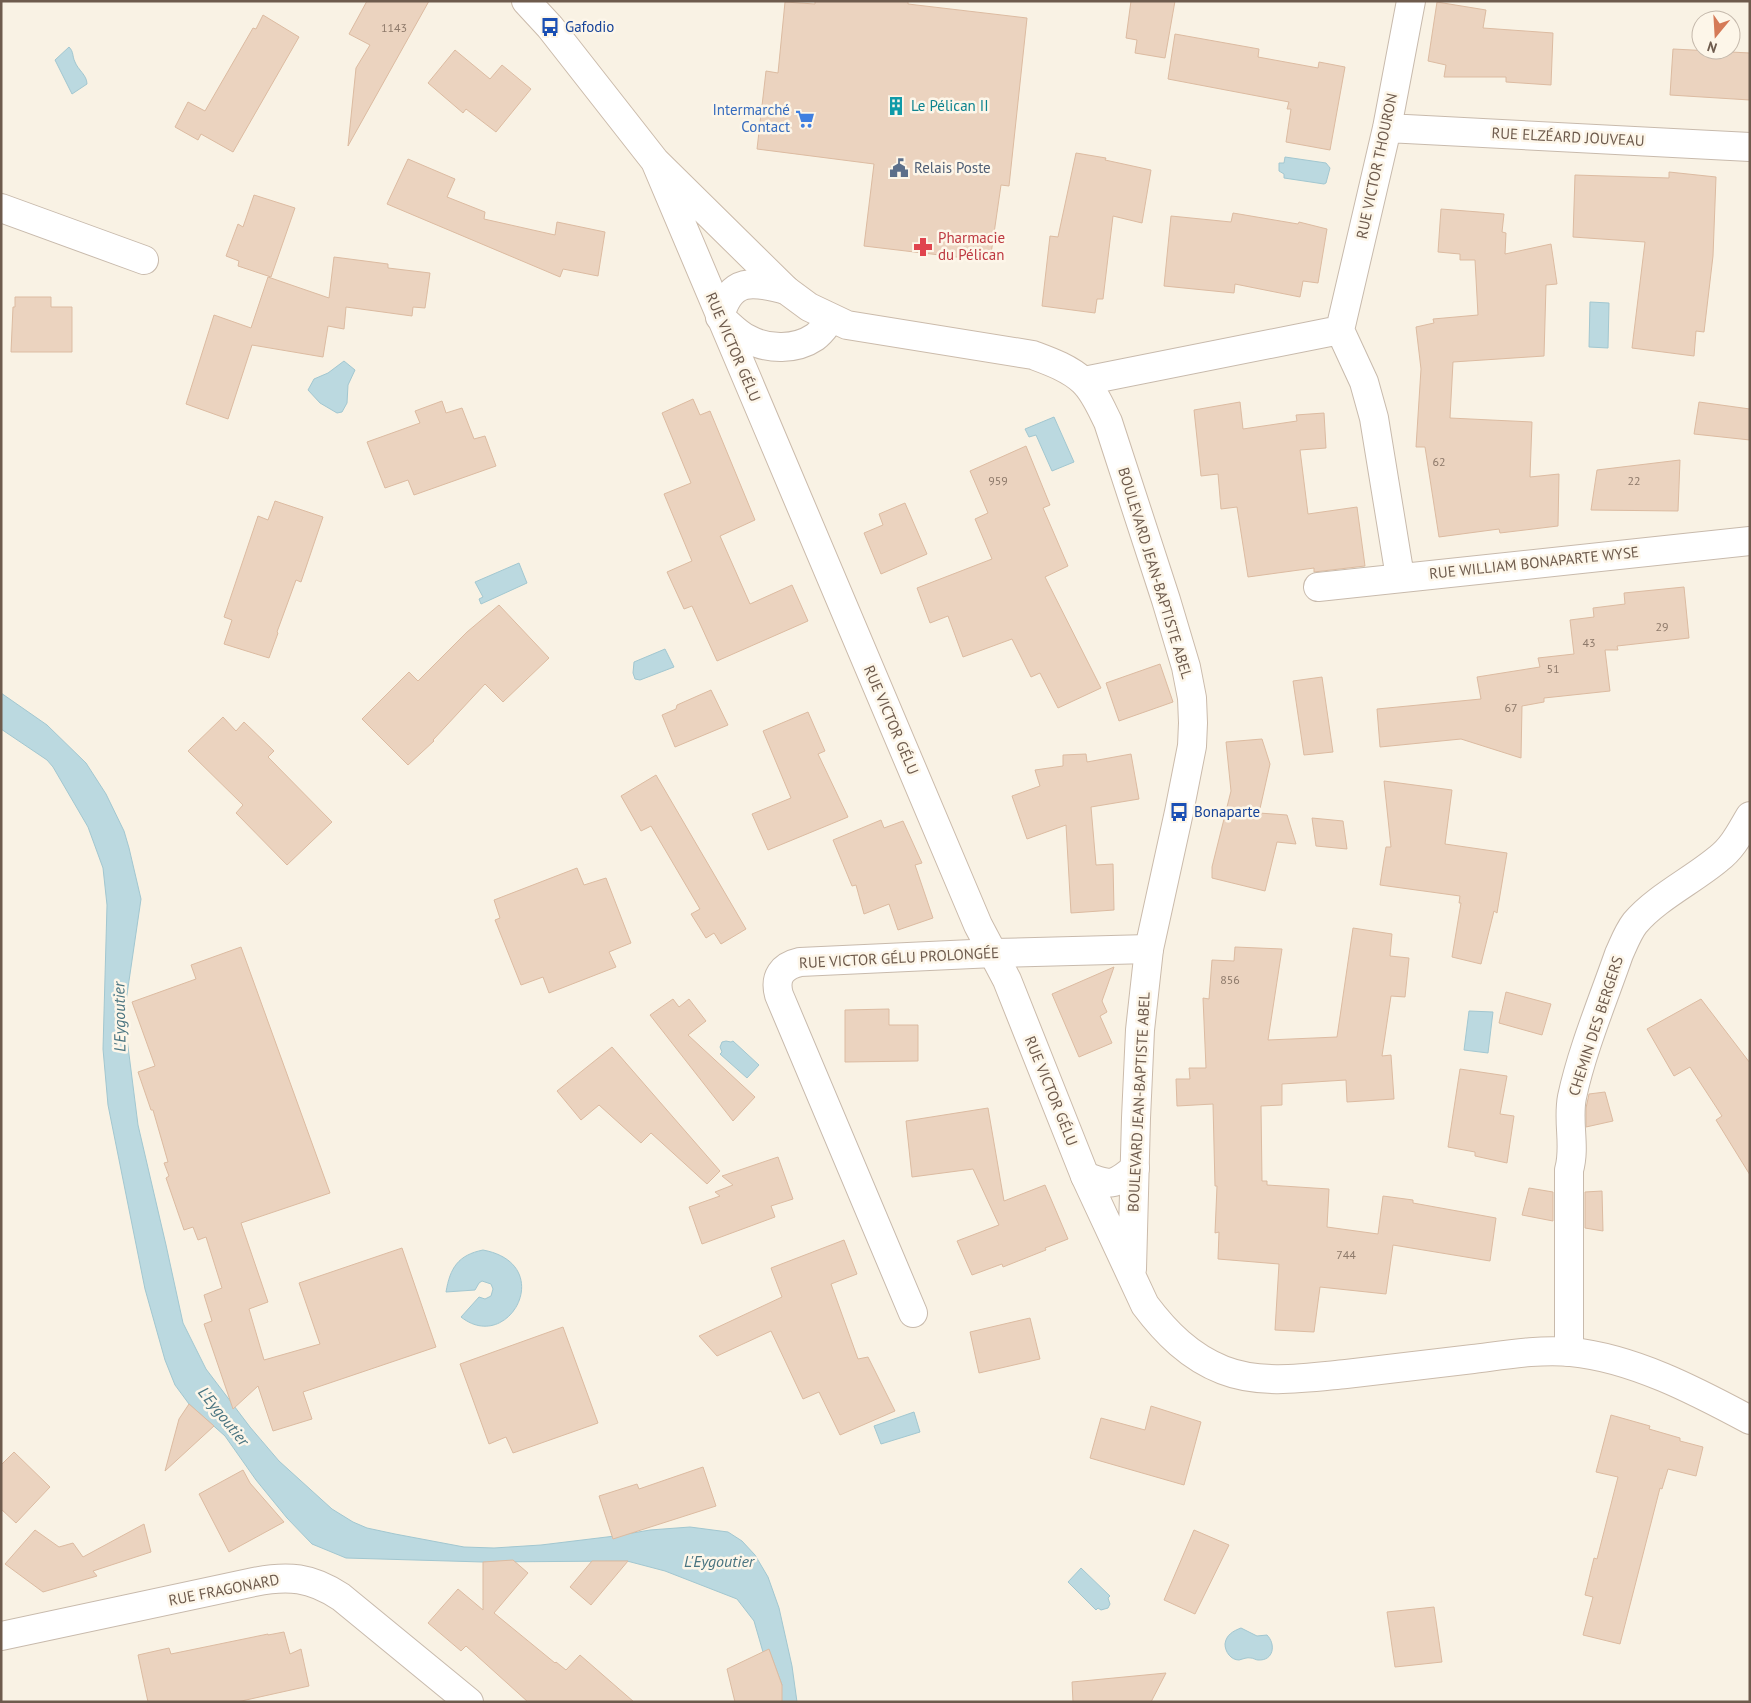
<svg xmlns="http://www.w3.org/2000/svg" width="1751" height="1703" viewBox="0 0 1751 1703" font-family="'PT Sans',sans-serif">
  <style>
    .water { fill: #bbd9e0; stroke: #a2c7d0 }
    .building { fill: #ebd3bf; stroke: #dcbba1 }
    .lines { fill: none; stroke-linecap: round; stroke-linejoin: round }
    .street-casing { stroke: #c8baac; stroke-width: 30 }
    .secondary-casing { stroke: #cbbbab; stroke-width: 30 }
    .street { stroke: #fff; stroke-width: 28 }
    .secondary { stroke: #fff; stroke-width: 28 }
    .labels { text-anchor: middle; stroke-width: 5; stroke-linejoin: round; paint-order: stroke }
    .number-label { font-size: 12px; fill: #8d796a }
    .transit-label { font-size: 15px; fill: #164399; stroke: #fdf6e9; text-anchor: start }
    .culture-label { font-size: 15px; fill: #0d838f; stroke: #fdf6e9; text-anchor: start }
    .shop-label { font-size: 15px; fill: #366cbe; stroke: #fdf6e9; text-anchor: end }
    .street-label { font-size: 15px; fill: #6e5b4d; stroke: #fdf6e9 }
    .service-label { font-size: 15px; fill: #4e5e75; stroke: #fdf6e9; text-anchor: start }
    .health-label { font-size: 15px; fill: #be3a42; stroke: #fdf6e9; text-anchor: start }
    .water-label { font-size: 16px; font-style: italic; fill: #497480; stroke: #fdf6e9 }
  </style>
  <rect width="100%" height="100%" fill="#f9f2e4"/>
  <path class="water" d="M69 47C74 52 72 56 75 62 78 70 87 75 87 84L72 94 55 60Z
    M1285 157 1326 163 1330 168 1326 183 1324 184 1284 178V174L1279 171V163H1284Z
    M1590 302 1609 303 1608 348 1589 347Z
    M344 361 355 370 348 385 347 403 342 412 337 413 320 403 308 390 314 379 328 373Z
    M1054 417 1074 462 1052 471 1036 435 1029 437 1025 429Z
    M519 563 527 583 481 604 479 599 483 597 475 582Z
    M665 649 674 667 640 680 635 679 633 673 634 662Z
    M1 693 47 725 86 763 106 794 124 831 129 848 141 899 124 1015 138 1125 166 1245 183 1323 206 1369 250 1427 279 1461 332 1509 353 1522 367 1528 395 1534 464 1547 494 1548 541 1545 615 1536 650 1530 690 1527 728 1532 742 1541 755 1555 768 1577 779 1608 792 1666 797 1702H772L782 1685 769 1650 763 1652 754 1621 737 1599 665 1571 627 1561 483 1562 346 1558 312 1544 287 1518 256 1480 225 1436 189 1404 175 1385 165 1360 145 1289 108 1105 103 1049 107 905 103 868 88 827 53 767 47 760 1 729Z
    M1469 1011 1493 1012 1488 1053 1464 1050Z
    M726 1041 731 1042 733 1041 759 1065 747 1078 720 1054 722 1052 720 1047 722 1042Z
    M483 1250C558 1264 509 1355 461 1317L479 1297 485 1299 491 1296 493 1289 491 1284 482 1281 479 1283 475 1290 446 1292C450 1268 458 1255 483 1250Z
    M914 1412 920 1432 881 1444 874 1426Z
    M1081 1568 1110 1596 1108 1598 1110 1604 1108 1608 1101 1610 1098 1608 1096 1610 1068 1582Z
    M1241 1628 1257 1636 1267 1635C1276 1644 1274 1661 1258 1660 1256 1660 1253 1658 1251 1658 1247 1657 1243 1659 1239 1660 1231 1660 1225 1652 1225 1644 1226 1635 1233 1631 1241 1628Z"/>
  <path class="building" d="M367 1H429L348 146 356 68 370 45 349 34Z
    M815 1H908V4L1027 18 1009 186 1001 185 990 261 864 246 874 164 757 149 766 71 778 73 785 2 815 4Z
    M1131 1H1175L1165 58 1135 53 1137 40 1126 38Z
    M1437 2 1486 10 1483 28 1553 33 1551 85 1506 82V77H1444L1446 65 1428 61Z
    M263 15 299 37 233 152 201 134 198 140 175 127 188 102 205 111 253 28 256 29Z
    M1175 34 1259 49 1258 57 1318 68 1319 62 1345 67 1330 150 1286 142 1291 109H1287L1289 102 1168 79Z
    M1673 49 1750 53V100L1670 95Z
    M455 50 490 79 502 65 531 89 496 132 466 109 463 113 428 83Z
    M1076 153 1106 158 1105 160 1151 170 1142 223 1113 216 1103 299H1097L1095 313 1042 306 1050 236 1058 237Z
    M408 159 455 179 447 197 485 212 484 219 555 235 557 222 605 232 598 276 563 269 560 277 387 204Z
    M1669 172 1716 177 1713 256 1704 332 1696 331 1694 356 1632 348 1645 242 1573 237 1575 175 1669 178Z
    M254 195 295 208 271 277 238 266 239 261 226 256 238 224 243 227Z
    M1441 209 1504 214 1502 232 1506 233 1505 254 1551 244 1557 284 1546 285 1544 356 1453 362 1450 418 1532 422 1530 477 1559 474 1558 526 1500 533 1499 529 1439 537 1425 447H1416L1421 369 1416 327 1434 323 1433 319 1478 315 1475 260H1460V254L1438 252Z
    M1233 213 1298 224 1299 222 1327 229 1318 283 1303 281 1300 297 1235 284 1234 293 1164 286 1171 216 1231 222Z
    M334 257 388 264V268L430 273 425 308 413 307 412 316 346 307 344 329 328 326 323 357 252 345 228 419 186 404 214 315 251 328 268 277 329 298Z
    M15 297H51V307H72V352H11L13 307H15Z
    M693 399 700 415 710 411 755 520 720 536 750 604 792 585 808 621 717 661 692 606 684 609 667 572 692 561 664 494 691 483 662 413Z
    M442 401 446 413 462 408 474 439 485 436 496 466 414 495 408 480 385 488 367 442 420 423 415 411Z
    M1240 402 1243 429 1297 421 1296 415 1324 413 1326 448 1300 450 1308 514 1357 507 1365 566 1314 572V568L1248 577 1237 507 1221 509 1218 474 1201 476 1194 410Z
    M1699 402 1750 409V440L1694 434Z
    M1026 446 1050 505 1043 508 1068 566 1045 577 1101 688 1058 708 1040 673 1031 677 1012 639 963 657 948 616 930 623 917 588 992 559 975 519 988 513 970 471Z
    M1680 460 1678 511 1591 510 1597 470Z
    M275 501 323 517 301 582 296 580 277 632 278 633 269 658 224 644 232 620 224 617 258 516 268 520Z
    M905 503 927 554 881 574 864 533 883 525 879 514Z
    M1684 587 1689 638 1617 646 1618 650H1605L1610 691 1544 698V702L1522 706 1521 758 1461 739 1380 747 1377 709 1481 699 1477 677 1540 667 1538 658 1574 654 1570 620 1594 617 1593 608 1625 604 1624 593Z
    M499 605 549 658 503 702 485 684 433 740 434 741 408 765 362 719 409 672 418 681 467 632Z
    M1160 664 1173 702 1119 721 1106 683Z
    M1322 677 1333 752 1304 755 1293 681Z
    M711 690 728 725 675 747 662 715 676 709 677 705Z
    M808 712 825 751 818 754 848 817 768 850 752 814 791 798 763 731Z
    M223 717 236 731 244 722 274 751 268 757 332 822 287 865 236 813 243 805 188 751Z
    M1262 739 1270 764 1259 813 1287 815 1296 844 1277 842 1265 891 1212 878V867L1231 791 1226 742Z
    M1086 754 1087 762 1131 754 1139 799 1091 807 1096 865 1113 864 1114 910 1071 913 1066 825 1027 839 1012 796 1040 786 1035 770 1063 766V755Z
    M656 775 746 929 721 944 714 933 706 938 691 914 700 909 651 826 641 831 621 796Z
    M1384 781 1452 790 1445 844 1507 853 1497 913 1494 911 1481 964 1452 957 1461 903H1459L1460 896 1380 885 1386 847H1391Z
    M1312 818 1343 821 1347 849 1316 846Z
    M881 820 884 828 903 821 922 863 915 865 933 918 898 930 889 904 864 914 856 885 852 886 833 840Z
    M577 868 584 885 606 878 631 943 609 952 616 967 549 993 543 977 521 985 495 920 500 918 494 900Z
    M1353 928 1392 934 1390 956 1409 958 1405 997 1391 996 1382 1056 1391 1055 1394 1099 1347 1102 1346 1080 1282 1084V1105L1261 1106 1262 1181H1267V1185L1329 1189 1327 1227 1378 1234 1383 1196 1413 1200V1203L1496 1218 1490 1261 1393 1245 1386 1294 1320 1287 1314 1332 1275 1330 1279 1264 1218 1259 1219 1232 1215 1233 1217 1186H1215L1213 1104 1177 1106 1176 1079H1190L1189 1068H1206L1203 998 1209 999 1212 960 1234 961 1235 947 1282 949 1268 1040 1337 1037Z
    M241 947 330 1193 241 1223 268 1302 249 1309 264 1360 320 1344 299 1283 402 1248 436 1347 303 1392 312 1419 273 1431 258 1386 233 1409 204 1324 212 1321 204 1295 222 1288 206 1237 198 1240 193 1227 184 1230 166 1178 169 1176 164 1163 168 1162 153 1110H151L138 1072 155 1066 132 1002 196 979 191 965Z
    M1114 967 1102 1001 1107 1012 1100 1016 1112 1043 1079 1057 1052 994Z
    M1506 992 1551 1004 1542 1035 1499 1023Z
    M673 999 679 1007 689 999 706 1021 688 1035 755 1097 733 1121 650 1015Z
    M1701 999 1750 1063V1175L1716 1120 1722 1116 1690 1067 1674 1076 1647 1029Z
    M889 1009V1025H918V1061L845 1062V1010Z
    M612 1047 720 1171 707 1184 651 1133 641 1143 599 1105 581 1120 557 1091Z
    M1460 1069 1507 1076 1500 1114 1514 1116 1507 1163 1475 1156V1152L1448 1147Z
    M1605 1092 1613 1121 1586 1127V1108L1589 1094Z
    M988 1108 1004 1201 1045 1185 1068 1239 1045 1248 1046 1250 1003 1267 1002 1264 972 1275 957 1241 999 1225 973 1169 912 1177 906 1121Z
    M778 1157 793 1199 771 1206 775 1217 702 1244 689 1207 720 1196 715 1192 733 1185 722 1176Z
    M1529 1188 1553 1192V1221L1522 1215Z
    M1602 1191 1603 1231 1585 1228V1192Z
    M844 1240 857 1274 831 1284 858 1359 868 1357 895 1411 840 1435 819 1392 803 1399 771 1331 717 1356 699 1336 782 1297 771 1268Z
    M1030 1318 1040 1359 979 1373 970 1332Z
    M563 1327 598 1423 513 1453 506 1437 489 1444 460 1364Z
    M189 1404 214 1426 165 1471 179 1419Z
    M1151 1406 1201 1422 1184 1485 1090 1458 1101 1418 1145 1430Z
    M1611 1415 1650 1426 1649 1429 1680 1438V1441L1703 1447 1696 1476 1668 1469 1662 1489 1660 1488 1620 1644 1583 1635 1593 1597 1585 1595 1594 1558 1597 1559 1618 1477 1596 1472Z
    M14 1452 50 1487 16 1523 1 1509V1465Z
    M703 1467 716 1506 613 1539 599 1496 637 1484 639 1489Z
    M243 1470 250 1483 284 1522 229 1552 199 1494Z
    M144 1524 151 1552 93 1571 97 1576 43 1592 5 1564 35 1530 59 1547 73 1543 83 1557Z
    M1194 1530 1229 1545 1195 1614 1164 1600Z
    M513 1560 528 1573 494 1613 555 1663 556 1662 566 1670 580 1655 634 1702H528L466 1646 461 1651 428 1623 458 1589 483 1610V1562Z
    M592 1561H628L591 1605 570 1587Z
    M1434 1607 1442 1662 1395 1667 1387 1612Z
    M284 1632 290 1654 301 1649 309 1686 237 1702H148L138 1655 169 1648 171 1654 268 1634V1635Z
    M769 1649 782 1685V1702H735L727 1669Z
    M1166 1673 1151 1702H1073L1072 1682Z"/>
  <g class="lines">
    <g class="street-casing">
      <path id="street" d="M1387 128 1750 147
        M1 208 144 260
        M786 290C753 281 730 277 720 317 729 324 737 334 748 339 768 350 796 350 815 337 822 332 826 325 831 319
        M1084 381 1340 330
        M1400 577 1374 418 1364 382 1340 330 1387 128 1411 1
        M1318 587 1750 541
        M1085 1176C1110 1186 1114 1186 1135 1168
        M913 1313 779 995C774 977 782 966 800 962L994 953 1149 949
        M1569 1352V1170C1576 1146 1567 1122 1572 1097 1582 1050 1603 1000 1619 954 1624 943 1628 932 1635 923 1656 898 1693 880 1718 859 1733 848 1741 831 1750 816
        M1 1636 254 1582C288 1575 311 1577 341 1597L469 1702"/>
    </g>
    <g class="secondary-casing">
      <path id="secondary" d="M526 1 550 27 655 161 786 290 809 307 847 325 1033 355C1049 361 1069 368 1083 381 1094 391 1101 408 1108 422L1166 600 1186 667 1192 698 1193 723 1192 746 1179 812 1149 949 1140 1030 1136 1118 1132 1269
        M655 161 978 925 1007 980 1085 1176 1145 1305C1166 1333 1190 1357 1223 1370 1261 1385 1305 1378 1346 1374 1388 1369 1431 1364 1473 1359 1505 1355 1538 1349 1571 1352 1633 1358 1696 1391 1750 1420"/>
    </g>
    <use href="#street" class="street"/>
    <use href="#secondary" class="secondary"/>
  </g>
  <defs>
    <g id="bus-bare" transform="scale(1.5)"><path d="M-5-6H5V4H4V6H2V4H-2V6H-4V4H-5ZM-3.5-4V0h7V-4ZM-3.5 1.2v1.5H-2V1.2ZM2 1.2v1.5H3.5V1.2Z" fill="#1a4fb4" stroke="#fdf6e9" stroke-width="2.5" paint-order="stroke"/></g>
    <g id="building-bare" transform="scale(1.5)"><path d="M-4-6H4V6H1V3H-1V6H-4ZM-2.5-4.3h1.7v1.8h-1.7ZM.8-4.3h1.7v1.8H.8ZM-2.5-1h1.7V.8h-1.7ZM.8-1h1.7V.8H.8Z" fill="#0f9aa8" stroke="#fdf6e9" stroke-width="2.5" paint-order="stroke"/></g>
    <g id="supermarket-bare" transform="scale(1.5)"><path d="M-6-5.5h2.5l.6 2H6L4.5 2H-2.5L-4.4-4H-6ZM-1.5 3.2a1.3 1.3 0 1 0 .1 0ZM3 3.2a1.3 1.3 0 1 0 .1 0Z" fill="#3f7fe0" stroke="#fdf6e9" stroke-width="2.5" paint-order="stroke"/></g>
    <g id="civic-bare" transform="scale(1.5)"><path d="M-.6-6.5H3V-4.5H.6V-3L4-1V1h2V6H-6V1h2V-1L-.6-3ZM-1.2 2.5V6h2.4V2.5Z" fill="#5c6f8a" stroke="#fdf6e9" stroke-width="2.5" paint-order="stroke"/></g>
    <g id="pharmacy-bare" transform="scale(1.5)"><path d="M-2-6h4v4h4v4h-4v4h-4v-4h-4v-4h4Z" fill="#e0444e" stroke="#fdf6e9" stroke-width="2.5" paint-order="stroke"/></g>
  </defs>
  <g fill-rule="evenodd">
    <use href="#bus-bare" x="550" y="27"/>
    <use href="#building-bare" x="896" y="106"/>
    <use href="#supermarket-bare" x="805" y="119"/>
    <use href="#civic-bare" x="899" y="168"/>
    <use href="#pharmacy-bare" x="923" y="247"/>
    <use href="#bus-bare" x="1179" y="812"/>
  </g>
  <g class="labels">
    <g class="number-label">
      <text x="394" y="32">1143</text>
      <text x="1439" y="466">62</text>
      <text x="998" y="485">959</text>
      <text x="1634" y="485">22</text>
      <text x="1662" y="631">29</text>
      <text x="1589" y="647">43</text>
      <text x="1553" y="673">51</text>
      <text x="1511" y="712">67</text>
      <text x="1230" y="984">856</text>
      <text x="1346" y="1259">744</text>
    </g>
    <g class="transit-label">
      <text x="565" y="32">Gafodio</text>
      <text x="1194" y="817">Bonaparte</text>
    </g>
    <g class="culture-label">
      <text x="911" y="111">Le Pélican II</text>
    </g>
    <g class="shop-label">
      <text x="790" y="115">Intermarché<tspan x="790" dy="17">Contact</tspan></text>
    </g>
    <g class="street-label">
      <text transform="translate(1568 137) rotate(3)" y="5">RUE ELZÉARD JOUVEAU</text>
      <text transform="translate(1377 166) rotate(-78)" y="5">RUE VICTOR THOURON</text>
      <text transform="translate(733 347) rotate(67)" y="5">RUE VICTOR GÉLU</text>
      <text transform="translate(1534 563) rotate(-6)" y="5">RUE WILLIAM BONAPARTE WYSE</text>
      <text transform="translate(1155 573) rotate(73)" y="5">BOULEVARD JEAN-BAPTISTE ABEL</text>
      <text transform="translate(891 720) rotate(67)" y="5">RUE VICTOR GÉLU</text>
      <text transform="translate(899 958) rotate(-3)" y="5">RUE VICTOR GÉLU PROLONGÉE</text>
      <text transform="translate(1596 1026) rotate(-72)" y="5">CHEMIN DES BERGERS</text>
      <text transform="translate(1051 1091) rotate(68)" y="5">RUE VICTOR GÉLU</text>
      <text transform="translate(1139 1102) rotate(-87)" y="5">BOULEVARD JEAN-BAPTISTE ABEL</text>
      <text transform="translate(224 1590) rotate(-11)" y="5">RUE FRAGONARD</text>
    </g>
    <g class="service-label">
      <text x="914" y="173">Relais Poste</text>
    </g>
    <g class="health-label">
      <text x="938" y="243">Pharmacie<tspan x="938" dy="17">du Pélican</tspan></text>
    </g>
    <g class="water-label">
      <text transform="translate(119 1017) rotate(-91)" y="6">L'Eygoutier</text>
      <text transform="translate(224 1416) rotate(51)" y="6">L'Eygoutier</text>
      <text x="719" y="1567">L'Eygoutier</text>
    </g>
  </g>
  <rect width="1751" height="1703" fill="none" stroke="#6e5b4d" stroke-width="5"/>
  <g transform="translate(1716 35) rotate(198)"><circle r="24" fill="#fdf6e9" stroke="#c4b8ab"/>
  <path d="M0-4L9 19L0 12L-9 19Z" fill="#d57a57"/>
  <text y="-8" font-size="14" font-weight="bold" text-anchor="middle" fill="#6e5b4d">N</text>
  </g>
</svg>
